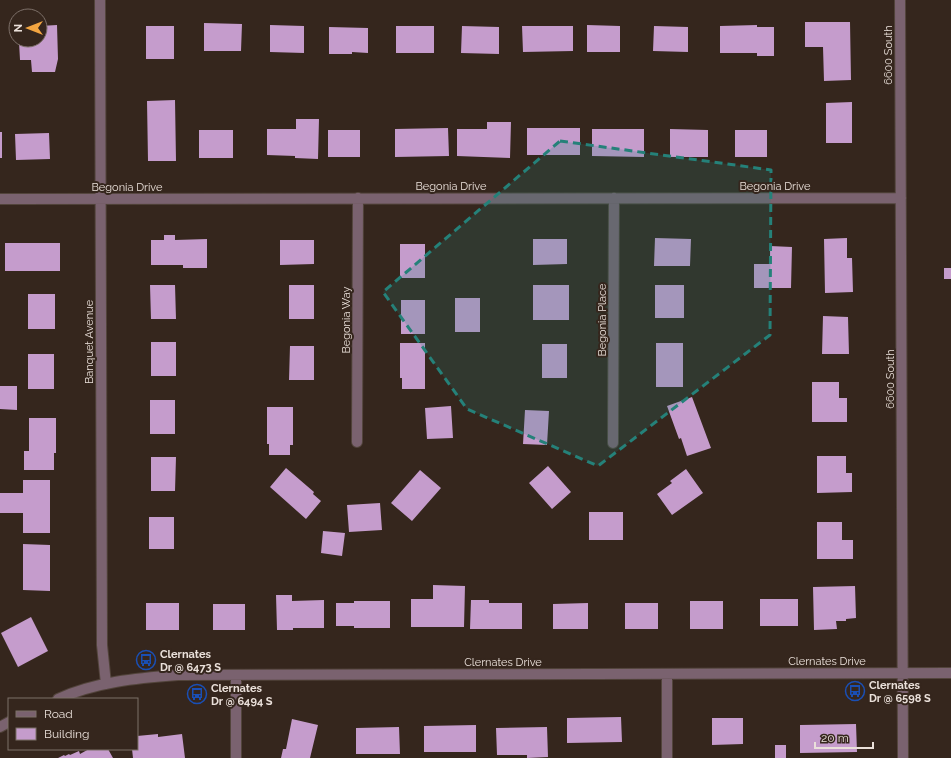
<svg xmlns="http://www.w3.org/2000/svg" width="951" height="758" viewBox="0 0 951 758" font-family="Raleway,sans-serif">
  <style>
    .building { fill: #c59ccc }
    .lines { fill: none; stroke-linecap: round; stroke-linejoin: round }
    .minor-casing { stroke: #52443b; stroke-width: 12 }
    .minor { stroke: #7a626f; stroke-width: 10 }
    .marked { fill: #258179; fill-opacity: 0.2; stroke: #258179; stroke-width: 3; stroke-dasharray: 8 5; stroke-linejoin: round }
    .labels { text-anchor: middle; stroke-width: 4; stroke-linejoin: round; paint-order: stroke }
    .street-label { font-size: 11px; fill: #eae0da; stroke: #35261d }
    .poi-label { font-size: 11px; font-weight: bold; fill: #eae0da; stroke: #35261d; text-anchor: start }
  </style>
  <rect width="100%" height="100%" fill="#35261d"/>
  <path class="building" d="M805 22H850L851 80 824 81 823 47H805Z
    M204 23 242 24 241 51H204Z
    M57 25 58 59 55 72H32L31 60H20L19 42H30V40H40V26Z
    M270 25 304 26V53L270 52Z
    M587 25 620 26V52H587Z
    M757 25V27H774V56H757V53H720V26Z
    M146 26H174V59H146Z
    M396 26H434V53H396Z
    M462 26 499 27V54L461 53Z
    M522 26H573V51L523 52Z
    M654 26 688 27V52L653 51Z
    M329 27 368 28V53L352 52V54H329Z
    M175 100 176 161H148L147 101Z
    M852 102V143H826V103Z
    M296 119H319L318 159 295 158V156L267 155V129H296Z
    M487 122H511L510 158 457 156V129H487Z
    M448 128 449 156 395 157V129Z
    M527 128H580V155H527Z
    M592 129H644V157L592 156Z
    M670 129 708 130V157H670Z
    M199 130H233V158H199Z
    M328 130H360V157H328Z
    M735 130H767V157H735Z
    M0 132H2V158H0Z
    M49 133 50 159 16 160 15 134Z
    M164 235H175V240L207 239V268H183V265H151V240H164Z
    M655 238 691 239 690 266H654Z
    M847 238V258H852L853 292 825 293 824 239Z
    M533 239H567V264L533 265Z
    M280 240H314V264L280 265Z
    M5 243H60V271H5Z
    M400 244H425V278H400Z
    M770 246 792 247 791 288H754V264H770Z
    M944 268H951V279H944Z
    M150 285H175L176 319H151Z
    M289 285H314V319H289Z
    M533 285H569V320H533Z
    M655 285H684V318H655Z
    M28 294H55V329H28Z
    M455 298H480V332H455Z
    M401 300H425V334H401Z
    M823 316 848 317 849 354H822Z
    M151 342H176V376H151Z
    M400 343H425V389H402V378H400Z
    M656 343H683V387H656Z
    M542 344H567V378H542Z
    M290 346H314V380H289Z
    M28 354H54V389H28Z
    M812 382H839V398H847V422H812Z
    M0 386H17V410L0 409Z
    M692 397 711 448 687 456 681 438 679 439 667 406Z
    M150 400H175V434H150Z
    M451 406 453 438 427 439 425 408Z
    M267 407H293V445H290V455H269V444H267Z
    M525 410 549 411 547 445 523 444Z
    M29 418H56V453H54V470H24V451H29Z
    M817 456H846V473H852V492L817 493Z
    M151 457H176L175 491H151Z
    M548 466 571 492 552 509 529 483Z
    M286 468 314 492 313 494 321 501 306 519 270 487Z
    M686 469 703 493 672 515 657 494 672 483 670 481Z
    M420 470 441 488 412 521 391 503Z
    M23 480H50V533H23V513H0V493H23Z
    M380 503 382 530 349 532 347 505Z
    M589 512H623V540H589Z
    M149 517H174V549H149Z
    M817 522H842V540H853V559H817Z
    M323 531 345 533 342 556 321 553Z
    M23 544 50 545V591L23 590Z
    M433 585 465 586 464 627H411V599H433Z
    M855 586 856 618 846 619V621H836L837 629 814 630 813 587Z
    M276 595H292V601L324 600V628H293V630H277Z
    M760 599H798V626H760Z
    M471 600H489V603H522V629H470Z
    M354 601H390V628H354V626H336V603H354Z
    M690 601H723V629H690Z
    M146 603H179V630H146Z
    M588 603V629H553V604Z
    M625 603H658V629H625Z
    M213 604H245V630H213Z
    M31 617 48 651 18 667 1 633Z
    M621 717 622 742 567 743V718Z
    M712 718H743V744L712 745Z
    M292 719 318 725 310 758H281L283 749H286Z
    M856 724 857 752 800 753V725Z
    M476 725V752H424V726Z
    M399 727 400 754H356V728Z
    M547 727 548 757 527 758V755H497L496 728Z
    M158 734V737L182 734 185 758H133L132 749H137V736Z
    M775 745H786V758H775Z
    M89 749H108L113 758H58L64 755 65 756 69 754 70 755 79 751 80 754Z"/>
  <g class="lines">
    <g class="minor-casing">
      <path id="minor" d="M100 0 102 645 106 684
        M900 0 903 758
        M0 199 901 198
        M357 442 358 198
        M613 443 614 198
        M667 674V758
        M236 675V758
        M58 699C95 682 137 678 178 675L951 673
        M0 727 9 722"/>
    </g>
    <use href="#minor" class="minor"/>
  </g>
  <path class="marked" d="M560 141 771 170 770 335 598 466 467 409 383 292Z"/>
  <defs>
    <g id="bus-ring" transform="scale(1)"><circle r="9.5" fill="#35261d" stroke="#1a4fb4" stroke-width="1.5"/><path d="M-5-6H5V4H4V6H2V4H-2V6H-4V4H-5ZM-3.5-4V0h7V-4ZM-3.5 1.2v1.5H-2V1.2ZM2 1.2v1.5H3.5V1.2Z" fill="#1a4fb4"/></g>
  </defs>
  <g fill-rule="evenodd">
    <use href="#bus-ring" x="146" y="660"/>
    <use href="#bus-ring" x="855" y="691"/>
    <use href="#bus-ring" x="197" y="694"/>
  </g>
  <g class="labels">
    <g class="street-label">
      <text transform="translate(888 55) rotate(-90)" y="4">6600 South</text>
      <text x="451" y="190">Begonia Drive</text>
      <text x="775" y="190">Begonia Drive</text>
      <text x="127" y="191">Begonia Drive</text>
      <text transform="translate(346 320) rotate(-90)" y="4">Begonia Way</text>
      <text transform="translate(602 320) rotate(-90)" y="4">Begonia Place</text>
      <text transform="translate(89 342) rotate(-90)" y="4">Banquet Avenue</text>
      <text transform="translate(890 379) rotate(-90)" y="4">6600 South</text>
      <text x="827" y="665">Clernates Drive</text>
      <text x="503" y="666">Clernates Drive</text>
    </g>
    <g class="poi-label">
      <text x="160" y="658">Clernates<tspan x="160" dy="13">Dr @ 6473 S</tspan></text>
      <text x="869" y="689">Clernates<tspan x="869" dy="13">Dr @ 6598 S</tspan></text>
      <text x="211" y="692">Clernates<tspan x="211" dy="13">Dr @ 6494 S</tspan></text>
    </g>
  </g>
  <rect x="8" y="698" width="130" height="52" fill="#35261d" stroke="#7d7069"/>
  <rect x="16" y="711" width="20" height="6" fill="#7a626f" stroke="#7d7069"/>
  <text x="44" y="718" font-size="12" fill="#eae0da">Road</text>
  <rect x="16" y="728" width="20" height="12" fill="#c59ccc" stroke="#7d7069"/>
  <text x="44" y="738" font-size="12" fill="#eae0da">Building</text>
  <g transform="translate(28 28) rotate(270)"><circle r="19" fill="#35261d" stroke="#7d7069"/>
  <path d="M0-3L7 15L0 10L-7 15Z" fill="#f2a541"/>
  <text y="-6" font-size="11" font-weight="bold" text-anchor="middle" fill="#eae0da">N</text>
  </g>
  <path d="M815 742v6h58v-6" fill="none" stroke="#eae0da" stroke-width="2"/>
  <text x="821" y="742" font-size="12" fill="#eae0da" stroke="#35261d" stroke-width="3" paint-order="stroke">20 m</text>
</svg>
